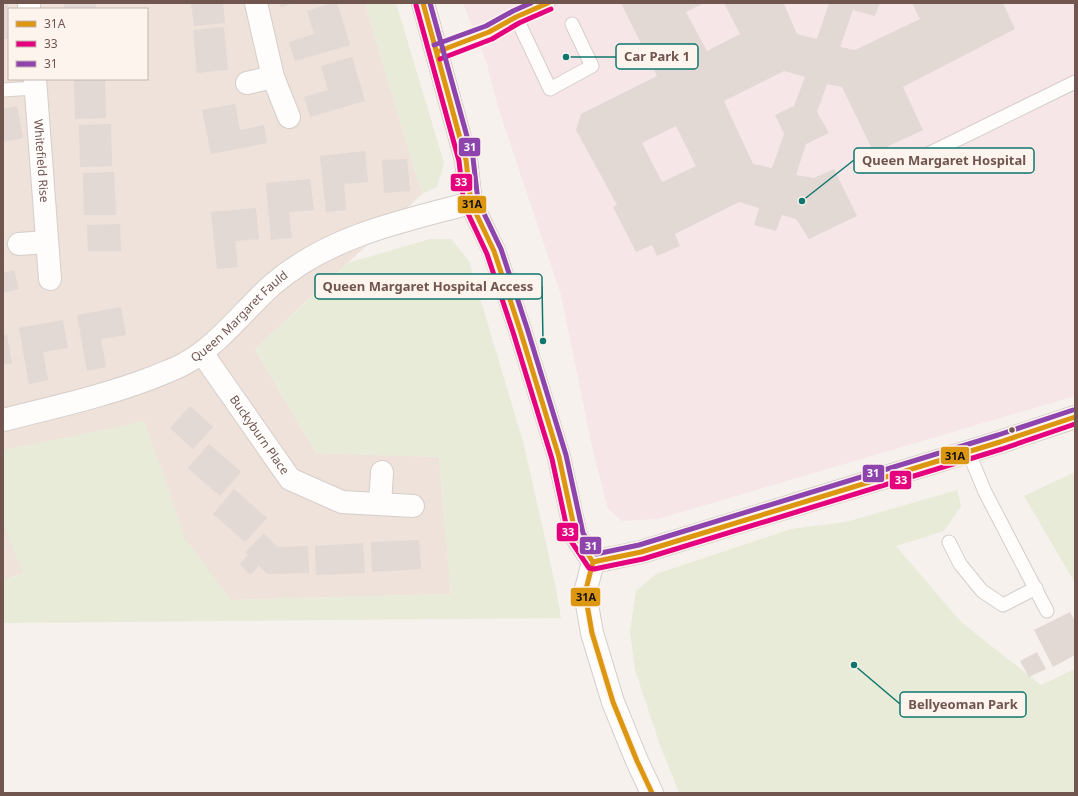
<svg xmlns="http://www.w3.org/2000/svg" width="1078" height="796" viewBox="0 0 1078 796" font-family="'Noto Sans',sans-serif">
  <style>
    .residential { fill: #eee2da; fill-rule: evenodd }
    .medical { fill: #f7e6e8 }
    .green { fill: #e7ebd8 }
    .building { fill: #e2d8d4; fill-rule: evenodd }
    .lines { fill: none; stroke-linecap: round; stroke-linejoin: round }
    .service-casing { stroke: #d5ceca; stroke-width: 15 }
    .minor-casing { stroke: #d5ceca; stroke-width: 24 }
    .tertiary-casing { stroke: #d5ceca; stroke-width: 24 }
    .secondary-casing { stroke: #d5ccc8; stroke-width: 24 }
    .service { stroke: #fefdfc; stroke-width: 13 }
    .minor { stroke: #fefdfc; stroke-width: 22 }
    .tertiary { stroke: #fefdfc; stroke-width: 22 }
    .secondary { stroke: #fefdfc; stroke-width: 22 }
    .bus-1-casing { stroke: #fdf4ee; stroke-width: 8 }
    .bus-2-casing { stroke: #fdf4ee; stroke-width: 8 }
    .bus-3-casing { stroke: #fdf4ee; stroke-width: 8 }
    .bus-1 { stroke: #dc9610; stroke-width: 5 }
    .bus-2 { stroke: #e5007d; stroke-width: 5 }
    .bus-3 { stroke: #8e44ad; stroke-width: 5 }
    .bus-dot { fill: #71554f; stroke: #fdf4ee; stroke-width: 1.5 }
    .labels { text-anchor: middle; stroke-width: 4; stroke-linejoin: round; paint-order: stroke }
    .street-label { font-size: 12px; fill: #71554f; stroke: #fdf4ee }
    .leader { fill: none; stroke: #0f766e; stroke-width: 1.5 }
    .callout-dot { fill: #0f766e; stroke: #fdf4ee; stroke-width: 1.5 }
    .callout { fill: #fdf4ee; stroke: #0f766e; stroke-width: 1.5 }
    .callout-label { font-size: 13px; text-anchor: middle; font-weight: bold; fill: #71554f }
    .line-badge { stroke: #fdf4ee; stroke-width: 1.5 }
    .badge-label { font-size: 11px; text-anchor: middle; font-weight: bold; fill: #fff }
    .pale-badge-label { font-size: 11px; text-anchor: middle; font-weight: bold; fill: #111 }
  </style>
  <rect width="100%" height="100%" fill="#f6f1ec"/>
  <path class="residential" d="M3 3H365L422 194 255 349 316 453 439 457 451 594 231 600 38 569 3 580ZM9 9H147V79H9Z"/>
  <path class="medical" d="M463 3H1075V396L658 519 622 521 608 509 594 456 561 295 498 107 487 64Z"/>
  <path class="green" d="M365 3H396L444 163 437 187 422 194Z
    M430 239H451L469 261 524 445 556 588 561 618 3 623V580L23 574 3 523V450L124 426 144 420 185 538 231 600 451 594 439 457 316 453 255 349 348 263Z
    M1075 472V583L1024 496Z
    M957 490 961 506 944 531 896 546 961 622 1041 685 1075 669V793H679L660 745 635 670 630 631 636 591 656 574 791 529 846 522Z"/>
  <path class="building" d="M64 3H96V9H64Z
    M191 3H223L225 23 194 26Z
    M280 3H293L281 7Z
    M331 3H337L350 45 295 61 289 42 314 34 307 11Z
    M621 3H704L686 12 707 51 740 34 724 3H787L784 4 797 34 817 39 829 3H880L875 16 853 10 840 47 855 50 920 19 912 3H1003L1015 29 903 87 923 130 874 153 842 87 827 84 817 112 829 133 806 144 796 175 814 178 834 169 857 216 809 239 796 219 782 215 776 231 754 225 759 208 739 202 675 234 680 246 657 256 652 245 636 252 613 207 617 205 576 130 581 114 657 76ZM784 71 805 77 794 106 775 115 784 134 772 168 753 164 724 101ZM676 126 696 166 662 182 642 143Z
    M8 4 9 39H3V5Z
    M224 27 228 70 197 73 193 30Z
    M352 57 365 101 310 117 304 97 328 90 321 66Z
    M74 79H105L106 118 75 119Z
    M235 104 240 130 264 125 267 143 211 154 202 110Z
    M17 106 23 138 3 142V109Z
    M111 124 112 166 80 167 79 125Z
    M365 151 368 182 344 184 346 210 326 212 320 156Z
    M407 159 410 191 384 193 382 160Z
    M114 172 116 215H84L83 173Z
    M310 179 314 210 289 212 292 238 271 240 266 183Z
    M256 208 259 239 235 241 238 267 217 269 211 212Z
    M120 224 121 251H88L87 225Z
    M14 270 19 289 3 293V273Z
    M121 307 126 335 101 339 106 367 87 371 77 315Z
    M63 320 68 348 43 352 48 380 29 384 19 328Z
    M7 335 12 363 3 365V336Z
    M190 406 213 427 193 449 170 428Z
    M209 444 241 472 220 496 188 468Z
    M234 489 267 518 245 542 213 514Z
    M264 533 278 547 308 546 309 573 267 574 259 566 250 575 240 564 248 555 245 552Z
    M419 540 421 569 372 572 371 542Z
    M363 543 365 573 316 575 315 546Z
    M1070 612 1075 621V655L1053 667 1034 630Z
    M1037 652 1046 669 1029 677 1020 661Z"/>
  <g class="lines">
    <g class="service-casing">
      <path id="service" d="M516 17 550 89 592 66 572 24
        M437 52 489 32 516 17 548 3
        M3 90 35 88
        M924 156 1075 82
        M968 451 985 492 1047 611
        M949 542 960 564 982 591 1003 605 1036 588"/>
    </g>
    <g class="minor-casing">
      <g id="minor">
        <path d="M29 3V9"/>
        <path d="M256 3 273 77 289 117"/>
        <path id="s1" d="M35 79 50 279"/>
        <path d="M247 83 273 77"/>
        <path d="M19 244 47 242"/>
        <path id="s2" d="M202 353 290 479 342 502 413 506"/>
        <path id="s3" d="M3 420C54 407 105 396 154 377 163 373 173 370 182 365 216 348 243 311 272 285 327 237 401 221 471 203"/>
        <path d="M380 504 382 472"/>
      </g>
    </g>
    <g class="tertiary-casing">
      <path id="tertiary" d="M593 562 641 552 1000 442 1075 417"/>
    </g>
    <g class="secondary-casing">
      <path id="secondary" d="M423 3 466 160 471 203 494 251 520 330 559 457 576 536 593 562 585 593 592 633 613 702 637 761 652 793"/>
    </g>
    <use href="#service" class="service"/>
    <use href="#minor" class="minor"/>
    <use href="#tertiary" class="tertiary"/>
    <use href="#secondary" class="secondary"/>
    <g class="bus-1-casing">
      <path id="bus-1" d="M423 3 466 160 471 203 494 251 520 330 559 457 576 536 593 562 585 593 592 633 613 702 637 761 652 793
        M437 52 489 32 516 17 548 3
        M593 562 641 552 1000 442 1075 417"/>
    </g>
    <g class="bus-2-casing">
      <path id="bus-2" d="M416 5 459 161 464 205 487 254 513 332 552 459 569 538 589 568 594 569 643 559 1002 449 1075 424
        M440 59 492 39 519 23 551 9"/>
    </g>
    <g class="bus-3-casing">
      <path id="bus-3" d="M430 3 473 158 478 201 501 249 527 328 566 455 583 533 596 554 639 545 998 435 1073 410
        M434 45 486 26 513 11 531 3"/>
    </g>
    <use href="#bus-1" class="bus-1"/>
    <use href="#bus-2" class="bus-2"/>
    <use href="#bus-3" class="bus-3"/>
  </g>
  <circle class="bus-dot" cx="1012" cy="430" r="3.5"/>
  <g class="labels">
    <g class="street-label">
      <text dy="4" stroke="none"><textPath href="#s1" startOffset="82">Whitefield Rise</textPath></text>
      <text dy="4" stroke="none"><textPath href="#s3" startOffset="263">Queen Margaret Fauld</textPath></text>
      <text dy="4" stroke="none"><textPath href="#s2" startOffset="100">Buckyburn Place</textPath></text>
    </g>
  </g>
  <path class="leader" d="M566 57L616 57M802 201L854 160M543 341L542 286M854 665L900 704"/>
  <g class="callout-dot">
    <circle cx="566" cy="57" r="4"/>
    <circle cx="802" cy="201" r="4"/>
    <circle cx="543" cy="341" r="4"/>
    <circle cx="854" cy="665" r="4"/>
  </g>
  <g class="callout">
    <rect x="616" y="44" width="82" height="25" rx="4"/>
    <rect x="854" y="148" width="180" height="25" rx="4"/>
    <rect x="315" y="274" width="227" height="25" rx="4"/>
    <rect x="900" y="692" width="126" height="25" rx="4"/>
  </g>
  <g class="callout-label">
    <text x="657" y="61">Car Park 1</text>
    <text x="944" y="165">Queen Margaret Hospital</text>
    <text x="428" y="291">Queen Margaret Hospital Access</text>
    <text x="963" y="709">Bellyeoman Park</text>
  </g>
  <g class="line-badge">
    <rect x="458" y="137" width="23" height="20" rx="4" fill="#8e44ad"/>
    <rect x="450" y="173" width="23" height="19" rx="4" fill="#e5007d"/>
    <rect x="457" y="195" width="30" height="19" rx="4" fill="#dc9610"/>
    <rect x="940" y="446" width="30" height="19" rx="4" fill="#dc9610"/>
    <rect x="862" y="464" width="23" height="19" rx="4" fill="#8e44ad"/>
    <rect x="889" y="470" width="23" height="20" rx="4" fill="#e5007d"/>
    <rect x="556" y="522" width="23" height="20" rx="4" fill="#e5007d"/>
    <rect x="579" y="536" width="23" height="19" rx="4" fill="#8e44ad"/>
    <rect x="570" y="587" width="31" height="20" rx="4" fill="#dc9610"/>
  </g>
  <g class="badge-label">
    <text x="470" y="151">31</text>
    <text x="461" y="186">33</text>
    <text x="873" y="477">31</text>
    <text x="901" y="484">33</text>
    <text x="568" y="536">33</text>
    <text x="591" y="550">31</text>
  </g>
  <g class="pale-badge-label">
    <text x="472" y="208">31A</text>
    <text x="955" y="460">31A</text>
    <text x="586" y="601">31A</text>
  </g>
  <rect width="1078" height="796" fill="none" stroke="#71554f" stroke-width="8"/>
  <rect x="8" y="8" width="140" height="72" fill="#fdf4ee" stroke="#c5b4ae"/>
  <rect x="16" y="21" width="20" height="6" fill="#dc9610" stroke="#c5b4ae"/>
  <text x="44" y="28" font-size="12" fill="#71554f">31A</text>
  <rect x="16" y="41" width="20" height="6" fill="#e5007d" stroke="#c5b4ae"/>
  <text x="44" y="48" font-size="12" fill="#71554f">33</text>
  <rect x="16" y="61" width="20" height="6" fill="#8e44ad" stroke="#c5b4ae"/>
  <text x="44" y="68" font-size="12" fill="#71554f">31</text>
</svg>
